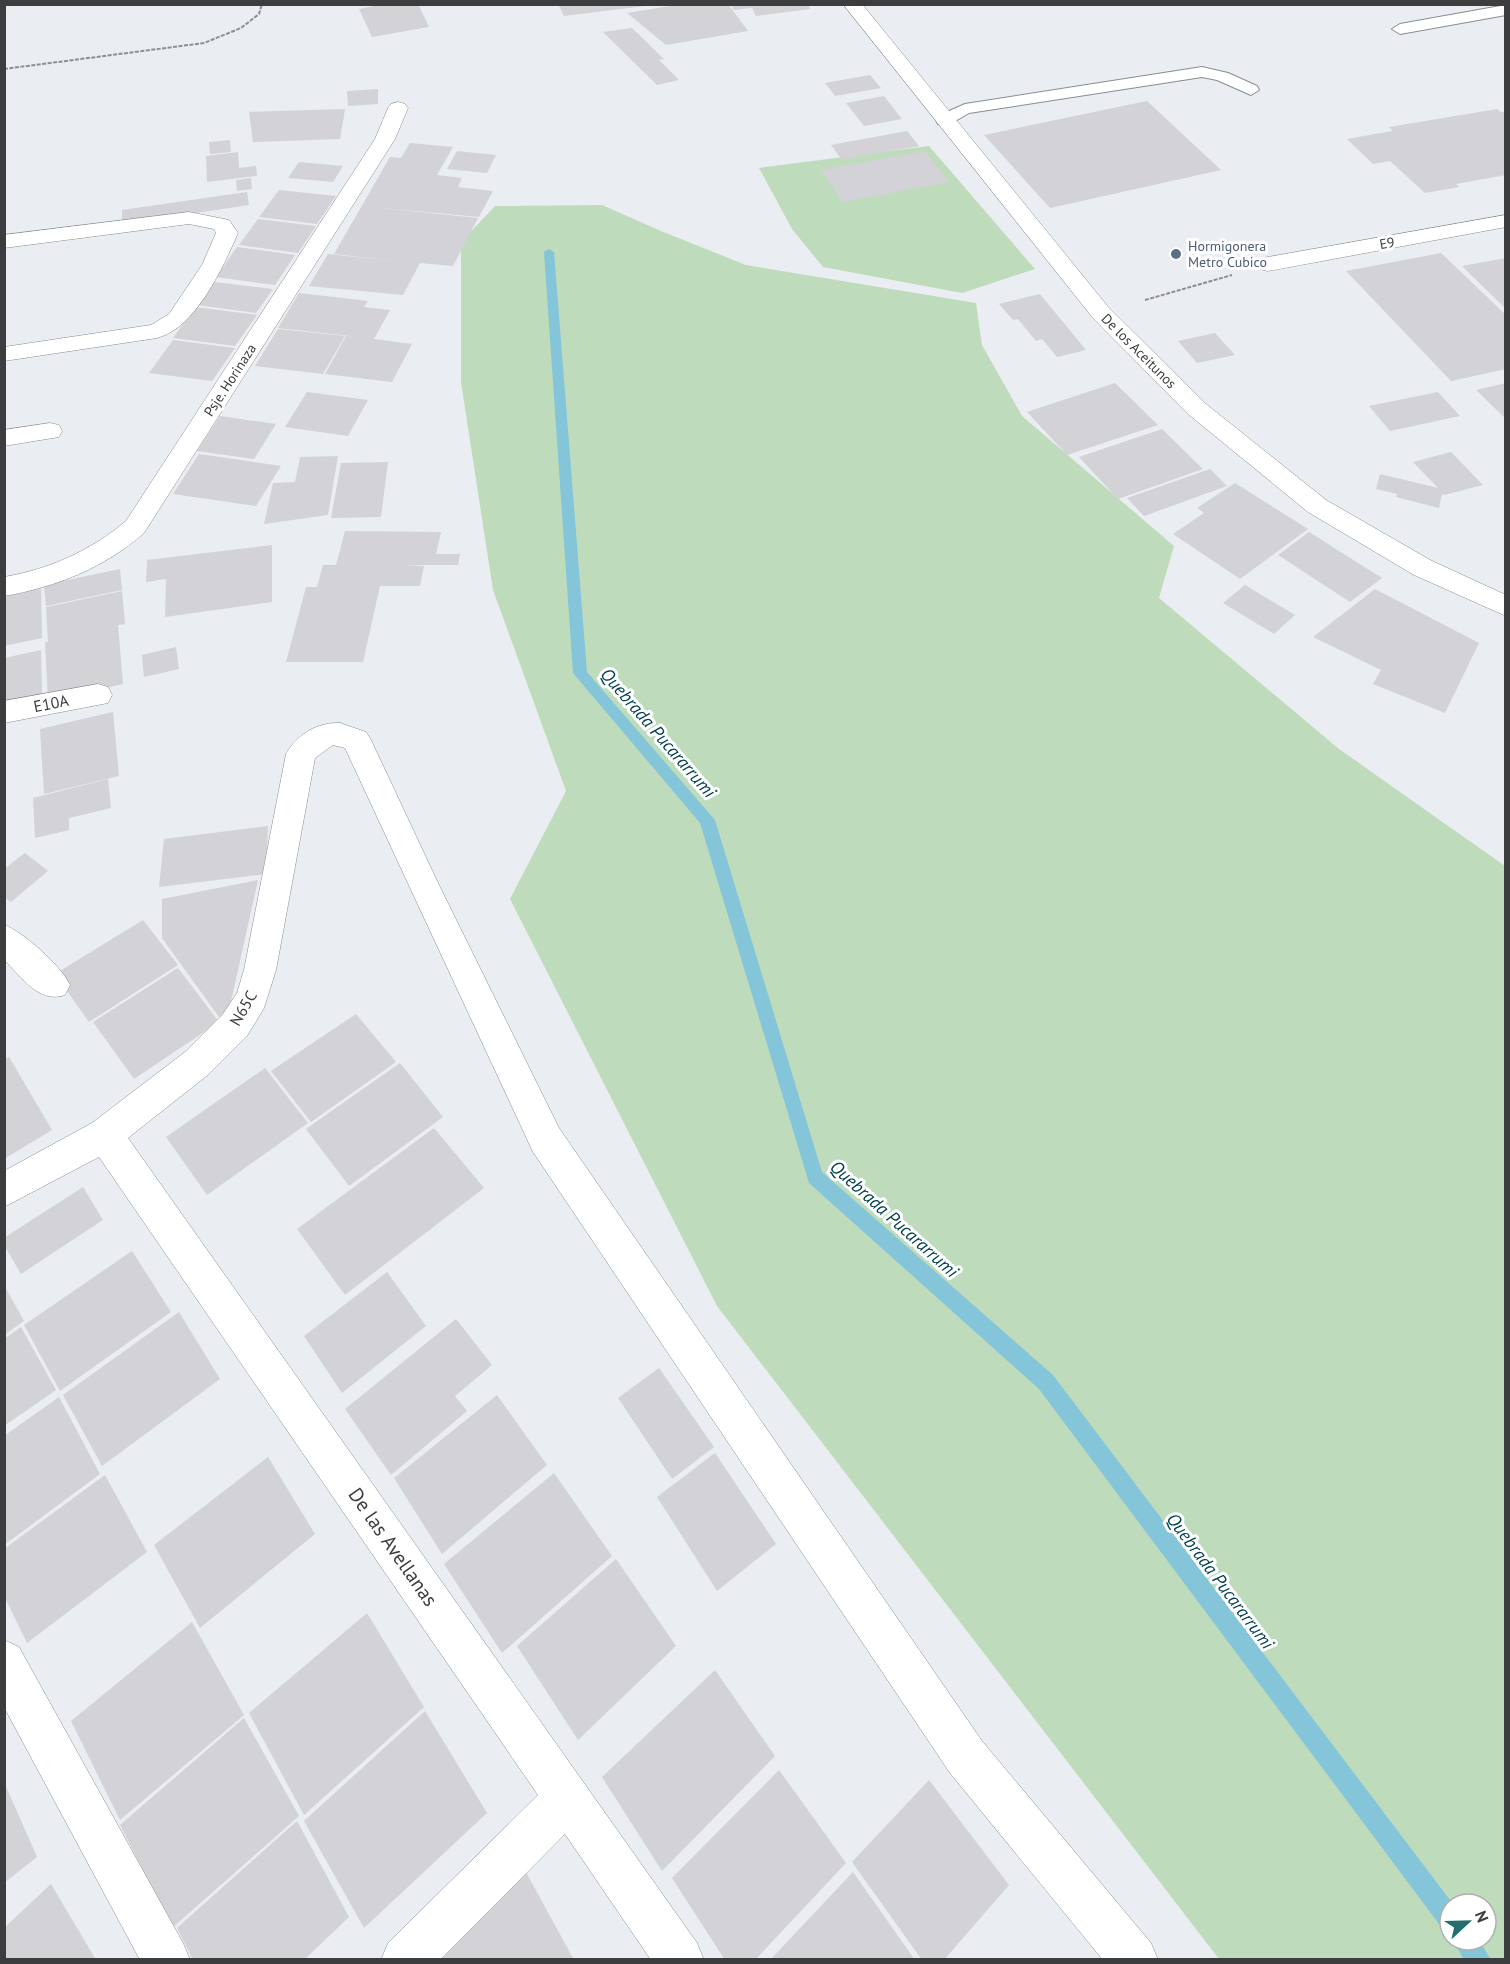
<svg xmlns="http://www.w3.org/2000/svg" width="1510" height="1964" viewBox="0 0 1510 1964" font-family="'PT Sans',sans-serif">
  <style>
    .green { fill: #bedcbc; fill-rule: evenodd }
    .lines { fill: none; stroke-linecap: round; stroke-linejoin: round }
    .stream { fill: #84c5da; fill-rule: evenodd }
    .building { fill: #d2d2d7 }
    .service-casing { stroke: #8a8d90; stroke-width: 2 }
    .minor-casing { stroke: #8a8d90; stroke-width: 1 }
    .path { stroke: #8c8e91; stroke-width: 2; stroke-dasharray: 4 1.5; stroke-linecap: butt }
    .service { fill: #fff; fill-rule: evenodd }
    .minor { fill: #fff; fill-rule: evenodd }
    .service-dot { fill: #5c6f8a; stroke: #fff; stroke-width: 2 }
    .labels { text-anchor: middle; stroke-width: 6; stroke-linejoin: round; paint-order: stroke }
    .far-street-label { font-size: 14px; fill: #3c3d3f; stroke: #fff }
    .far-service-label { font-size: 14px; fill: #4e5e75; stroke: #fff; text-anchor: start }
    .street-label { font-size: 16px; fill: #3c3d3f; stroke: #fff }
    .water-label { font-size: 18px; font-style: italic; fill: #03404f; stroke: #fff }
    .near-street-label { font-size: 20px; fill: #3c3d3f; stroke: #fff }
  </style>
  <rect width="100%" height="100%" fill="#eaedf1"/>
  <path class="green" d="M929 146 1035 269 962 293 823 267 792 229 759 168Z
    M602 205 661 231 746 265 976 303 982 345 1022 416 1174 546 1159 598 1339 749 1505 866V1959H1219L717 1306 510 899 566 791 493 590 461 382V242L495 206ZM1450 1904H1486V1940H1450Z"/>
  <g class="lines">
    <path class="stream" d="M549 249 554 252 587 672 715 820 822 1172 1053 1375 1453 1904H1450V1932L1442 1928 1039 1389 809 1183 700 823 573 673 544 252Z
      M1453 1940H1479L1491 1960H1464Z"/>
  </g>
  <path class="building" d="M384 4H418L429 27 372 37 359 9Z
    M558 4H645V6L564 16Z
    M682 4H728L748 31 666 45 627 13Z
    M731 4H808L810 9 756 16 752 8 734 10Z
    M632 28 664 59 659 60 679 80 657 85 603 32Z
    M870 75 881 88 835 96 825 83Z
    M378 89V104L348 106 347 91Z
    M884 96 902 119 864 126 846 103Z
    M1147 101 1221 170 1050 208 984 135Z
    M345 109 340 139 253 142 249 112Z
    M1497 109 1501 112H1506V175L1456 184 1459 187 1425 193 1390 161 1373 164 1347 139 1393 131 1389 127Z
    M907 131 919 146 842 160 831 145Z
    M230 140 231 152 210 154 209 142Z
    M410 143 453 147 437 175 462 178 458 187 493 191 479 217 372 207 478 218 453 266 420 263 403 295 309 286 328 254 403 262 334 254 390 157 401 158Z
    M457 151 496 155 487 173 447 169Z
    M925 151 949 182 843 202 821 170Z
    M238 152 239 168 256 166 257 176 207 182 206 156Z
    M299 162 343 166 333 182 288 178Z
    M251 178 252 189 237 191 236 180Z
    M279 190 336 196 317 224 259 217Z
    M247 192 249 205 122 224V210Z
    M258 219 316 226 298 253 239 245Z
    M237 247 295 255 275 285 216 277Z
    M1441 253 1506 315V369L1451 381 1346 271Z
    M1506 258V309L1462 266Z
    M214 282 273 289 256 313 197 305Z
    M299 293 368 301 364 307 390 310 374 339 412 344 392 382 325 374 346 336 359 337 278 328Z
    M1040 294 1086 350 1057 357 1042 339 1036 341 1018 319 1013 320 999 304Z
    M195 307 257 315 235 346 173 338Z
    M278 329 345 336 323 374 255 366Z
    M1215 333 1235 355 1197 363 1178 341Z
    M173 340 235 348 212 381 149 373Z
    M1115 383 1158 425 1067 455 1027 412Z
    M1506 383V419L1476 390Z
    M307 392 368 400 348 436 285 427Z
    M1438 392 1460 416 1390 431 1369 406Z
    M220 416 276 424 254 459 197 451Z
    M1162 429 1203 469 1118 499 1079 457Z
    M1451 452 1483 485 1444 495 1442 494 1439 508 1396 497 1397 494 1376 489 1380 474 1438 488 1413 462Z
    M199 454 281 466 256 506 173 494Z
    M338 456 328 515 264 524 273 483 295 482 300 457Z
    M388 462 381 517 331 518 341 463Z
    M1210 469 1227 486 1144 516 1127 498Z
    M1235 483 1308 529 1240 579 1173 534 1204 513 1197 508Z
    M345 531 441 532 436 554H460L458 565H401L424 566 420 586H380L363 662H286L306 587H317L323 565H336Z
    M1309 532 1382 578 1350 602 1278 555Z
    M272 545V602L165 617 166 579 146 582 147 560Z
    M120 569 122 590 46 606 44 585Z
    M1245 585 1295 615 1274 634 1223 603Z
    M41 589 42 638 4 646V596Z
    M1375 589 1479 643 1445 713 1373 684 1381 670 1313 637Z
    M122 591 125 624 118 625 123 684 48 701 45 642H48L46 607Z
    M176 647 179 669 144 677 142 655Z
    M41 650 42 696 4 704V658Z
    M113 712 119 776 44 794 40 729Z
    M108 779 111 808 69 818V830L35 838 33 798Z
    M268 826 266 874 159 887 164 839Z
    M25 853 48 871 11 902 4 897V869Z
    M258 880 228 1015 219 1017 162 938V899Z
    M143 920 178 965 89 1022 55 974Z
    M178 968 219 1022 134 1079 93 1022Z
    M356 1014 396 1062 311 1122 271 1071Z
    M9 1057 52 1130 4 1159V1060Z
    M400 1063 443 1117 349 1186 306 1129Z
    M265 1068 308 1123 207 1195 166 1137Z
    M434 1128 484 1188 345 1295 297 1229Z
    M83 1187 103 1220 21 1274 4 1245V1238Z
    M132 1251 171 1312 60 1391 24 1325Z
    M387 1272 426 1326 342 1393 304 1336Z
    M4 1285 24 1321 4 1335Z
    M179 1312 220 1379 102 1466 63 1395Z
    M456 1319 492 1365 455 1396 467 1411 391 1475 345 1409Z
    M21 1327 56 1390 4 1426V1339Z
    M659 1368 714 1447 672 1479 618 1398Z
    M497 1395 547 1465 442 1554 394 1478Z
    M59 1397 100 1474 4 1545V1436Z
    M715 1453 776 1544 717 1591 657 1497Z
    M268 1457 315 1534 200 1628 154 1545Z
    M554 1473 612 1556 502 1653 444 1564Z
    M105 1475 147 1552 27 1643 4 1596V1549Z
    M616 1559 676 1646 578 1740 517 1646Z
    M367 1613 424 1707 304 1815 249 1713Z
    M192 1622 244 1715 120 1820 71 1721Z
    M715 1670 775 1756 662 1871 602 1777Z
    M425 1711 487 1813 364 1928 304 1821Z
    M244 1718 299 1816 172 1928 120 1825Z
    M779 1770 846 1863 755 1960H725L672 1878Z
    M929 1780 1009 1885 944 1960H922L852 1862Z
    M4 1782 37 1857 4 1883Z
    M297 1821 349 1917 304 1960H193L177 1928Z
    M521 1863 574 1960H413Z
    M853 1872 915 1960H770Z
    M51 1884 96 1960H4V1928Z"/>
  <g class="lines">
    <g class="service-casing">
      <path id="service" d="M1506 5V15L1400 34 1392 29 1400 24Z
        M1202 67 1228 73 1257 86 1259 90 1251 95 1217 80 1202 77 969 113 950 124H938L936 120 938 116 965 104Z"/>
    </g>
    <g class="minor-casing">
      <path id="minor" d="M843 4H862L1109 308 1206 404 1326 500 1432 561 1506 595V616L1414 575 1308 512 1188 414 1093 318Z
        M398 102 405 104 408 108 395 139 144 533C104 568 56 587 4 596V577C50 569 90 551 126 521L375 139 388 108 391 104Z
        M189 212 229 220 238 233C223 267 196 328 157 338L4 361V347L151 325 169 314 202 265 216 233 214 229 189 224 4 248V235Z
        M1506 215V227L1268 271 1260 269 1257 264 1260 259 1268 257Z
        M50 423 59 425 62 431 59 437 4 446V430Z
        M98 684 108 687 112 695 108 703 4 723V701Z
        M340 723 366 732 371 740 439 885 559 1128 982 1741 1151 1943 1158 1960H1103L950 1773 533 1152 345 748 333 745 315 758 276 970 264 1008 247 1036 209 1074 128 1138 697 1943 704 1960H651L565 1834 440 1960H381L388 1943 538 1795 99 1157 4 1207V1171L92 1123 185 1052 223 1014 237 993 244 970 286 754C297 734 318 722 340 723Z
        M4 925C24 932 61 966 70 985L65 995C39 1004 22 977 4 960Z
        M4 1640 19 1647 183 1943 190 1960H140L4 1707Z"/>
    </g>
    <path class="path" d="M4 69 204 43 241 28 259 14 262 4
      M1145 300 1232 275"/>
    <use href="#service" class="service"/>
    <use href="#minor" class="minor"/>
  </g>
  <circle class="service-dot" cx="1176" cy="254" r="6"/>
  <g class="labels">
    <g class="far-street-label">
      <text transform="translate(1387 243) rotate(-10)" y="5">E9</text>
      <text transform="translate(1139 351) rotate(45)" y="5">De los Aceitunos</text>
      <text transform="translate(230 380) rotate(-57)" y="5">Psje. Horinaza</text>
    </g>
    <g class="far-service-label">
      <text x="1188" y="251">Hormigonera<tspan x="1188" dy="16">Metro Cubico</tspan></text>
    </g>
    <g class="street-label">
      <text transform="translate(51 703) rotate(-11)" y="6">E10A</text>
      <text transform="translate(243 1008) rotate(-60)" y="6">N65C</text>
    </g>
    <g class="water-label">
      <text transform="translate(658 733) rotate(49)" y="6">Quebrada Pucararrumi</text>
      <text transform="translate(894 1219) rotate(42)" y="6">Quebrada Pucararrumi</text>
      <text transform="translate(1220 1581) rotate(53)" y="6">Quebrada Pucararrumi</text>
    </g>
    <g class="near-street-label">
      <text transform="translate(393 1547) rotate(55)" y="7">De las Avellanas</text>
    </g>
  </g>
  <rect width="1510" height="1964" fill="none" stroke="#3c3d3f" stroke-width="12"/>
  <g transform="translate(1468 1922) rotate(68)"><circle r="28" fill="#ffffff" stroke="#b1b1b2" stroke-width="1.5"/>
  <path d="M0-4.5L10 22L0 15L-10 22Z" fill="#236e6e"/>
  <text y="-9" font-size="16" font-weight="bold" text-anchor="middle" fill="#3c3d3f">N</text>
  </g>
</svg>
